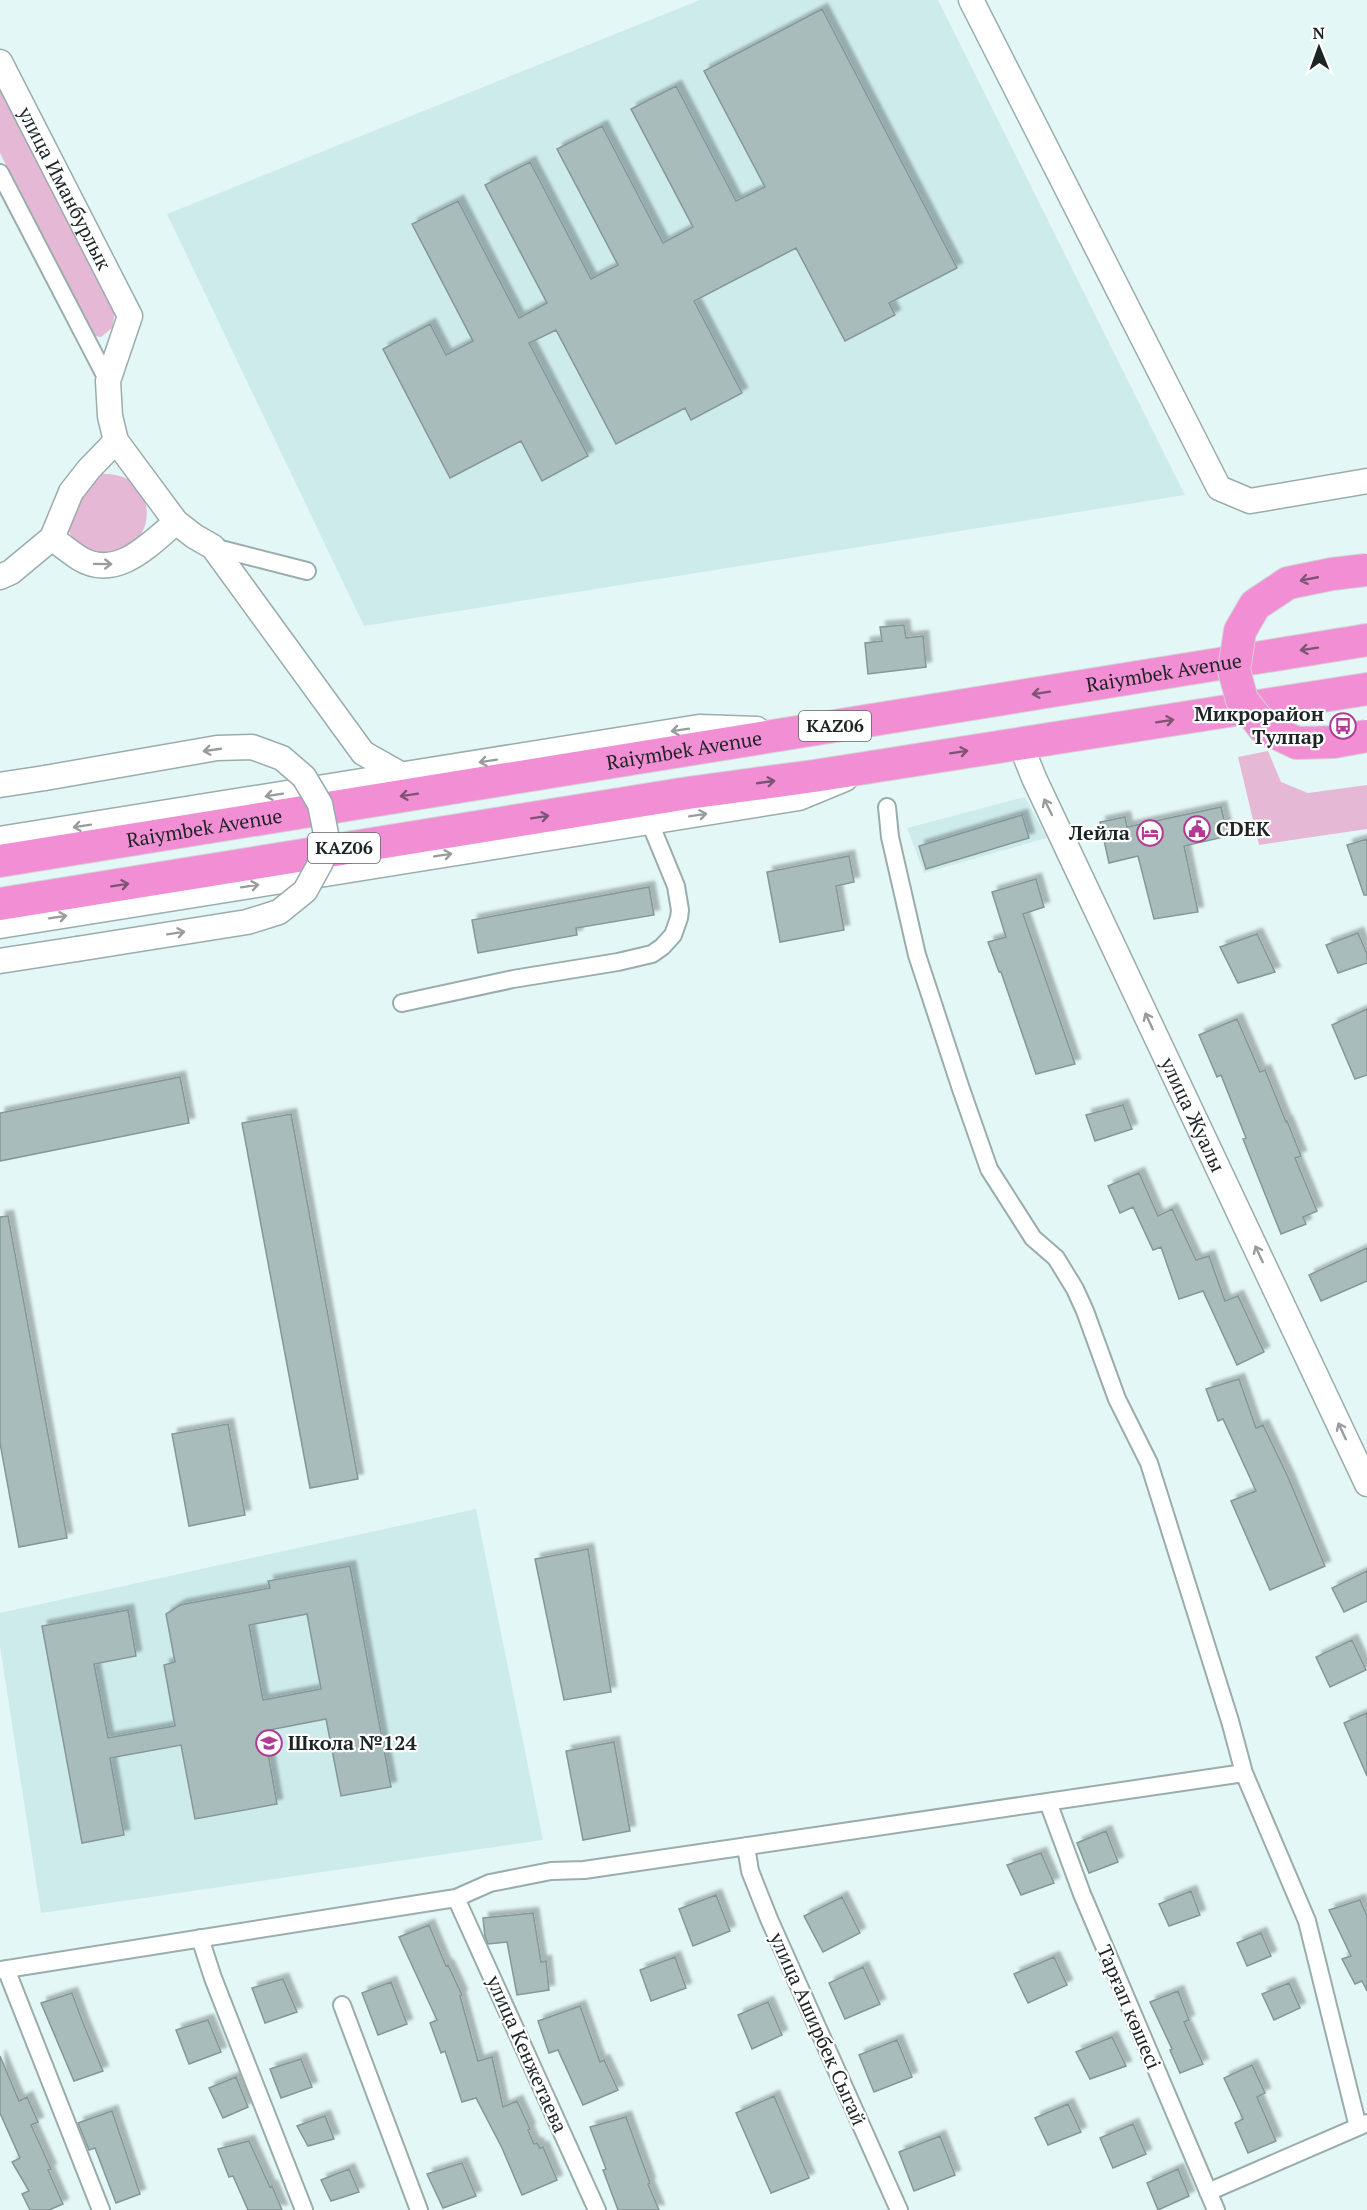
<svg xmlns="http://www.w3.org/2000/svg" width="1367" height="2210" viewBox="0 0 1367 2210" font-family="'PT Serif',serif">
  <style>
    .built { fill: #ceebec }
    .green { fill: #e5b8d6 }
    .building { fill: #a9bcbc; stroke: #859797; stroke-width: 1.5; fill-rule: evenodd; filter: url(#shadow) }
    .lines { fill: none; stroke-linecap: round; stroke-linejoin: round }
    .street-casing { stroke: #9aacac; stroke-width: 20 }
    .secondary-casing { stroke: #9aacac; stroke-width: 27 }
    .highway-casing { stroke: #d2d3d3; stroke-width: 34 }
    .street { stroke: #fff; stroke-width: 16 }
    .secondary { stroke: #fff; stroke-width: 24 }
    .highway { stroke: #f28ed4; stroke-width: 32 }
    .secondary-bridge-casing { stroke: #9aacac; stroke-width: 27; stroke-linecap: butt }
    .highway-bridge-casing { stroke: #d2d3d3; stroke-width: 34; stroke-linecap: butt }
    .secondary-bridge { stroke: #fff; stroke-width: 24 }
    .highway-bridge { stroke: #f28ed4; stroke-width: 32 }
    .oneway { stroke: #999c9c }
    .oneway2 { stroke: #7d5473 }
    .labels { text-anchor: middle; stroke-width: 4.5; stroke-linejoin: round; paint-order: stroke }
    .shield { fill: #fff; stroke: #616666; stroke-width: 1.5 }
    .shield-label { font-size: 18px; font-weight: bold; fill: #1d2424 }
    .street-label { font-size: 20px; fill: #1d2424; stroke: #fff }
    .poi-label { font-size: 20px; font-weight: bold; fill: #1d2424; stroke: #fff; text-anchor: end }
  </style>
  <defs>
    <filter id="shadow"><feDropShadow dx="5.5" dy="-5.5" stdDeviation="1.5" flood-color="#0004"/></filter>
  </defs>
  <rect width="100%" height="100%" fill="#e4f7f7"/>
  <path class="built" d="M700 0H938L1185 495 364 626 167 214Z
    M1025 797 1047 838 924 873 907 828Z
    M476 1509 543 1840 41 1913 0 1646V1613Z"/>
  <path class="green" d="M0 88 112 304 115 313 112 328 101 337 95 336 89 331 0 153Z
    M102 474C112 474 121 475 129 480 158 500 150 543 117 552 106 555 102 555 91 551 76 544 70 537 65 521L89 477Z
    M1268 751 1281 782 1308 793 1367 785V829L1259 845 1238 757Z"/>
  <path class="building" d="M822 9 957 268 889 303 895 315 845 341 796 248 694 301 742 393 691 420 685 408 616 444 556 330 529 343 588 456 542 481 521 441 450 478 383 349 430 324 446 355 473 341 412 224 458 201 519 318 547 303 485 185 530 162 591 279 618 265 557 149 602 126 663 243 693 227 631 109 676 86 736 201 765 187 704 71Z
    M904 625 906 638 923 636 926 667 868 674 865 643 882 641 880 627Z
    M1221 807 1228 836 1184 846 1198 912 1154 919 1138 856 1109 863 1100 822 1125 817 1127 827Z
    M1022 815 1029 838 926 869 919 846Z
    M1367 839V895H1364L1347 845Z
    M849 856 854 882 836 886 844 930 780 942 767 872Z
    M1036 879 1044 907 1023 914 1075 1064 1036 1074 1001 972H999L988 942 1006 937 992 892Z
    M649 887 654 915 576 928 577 935 478 953 472 920Z
    M1358 933 1367 954V963L1338 973 1326 945Z
    M1257 934 1275 972 1238 983 1220 947Z
    M1367 1009V1075L1355 1079 1332 1025Z
    M1237 1019 1260 1072 1265 1070 1286 1122 1287 1121 1301 1156 1295 1158 1317 1211 1303 1217 1306 1224 1281 1234 1243 1139 1246 1138 1221 1075 1217 1077 1199 1035Z
    M180 1077 189 1123 0 1161V1113Z
    M1123 1105 1132 1129 1095 1141 1086 1115Z
    M291 1114 358 1479 310 1488 242 1123Z
    M1139 1173 1158 1216 1172 1209 1196 1260 1209 1256 1225 1301 1238 1296 1264 1352 1237 1365 1203 1291 1179 1299 1161 1247 1153 1250 1133 1207 1120 1213 1108 1186Z
    M8 1216 67 1538 19 1547 0 1443V1217Z
    M1367 1248V1281L1321 1301 1309 1275Z
    M1239 1379 1256 1428 1263 1425 1288 1477 1325 1566 1270 1590 1231 1501 1256 1491 1223 1419 1218 1421 1206 1389Z
    M228 1424 245 1515 189 1526 172 1434Z
    M588 1549 611 1692 564 1700 535 1559Z
    M350 1566 391 1787 341 1796 326 1719 264 1731 277 1804 195 1819 181 1745 110 1758 124 1835 82 1843 42 1626 128 1610 136 1656 94 1664 108 1738 175 1726 164 1665 175 1662 166 1614 180 1605 270 1588 268 1581ZM307 1614 321 1689 263 1700 249 1625Z
    M1367 1571V1601L1344 1612 1332 1588Z
    M1352 1640 1366 1670 1330 1687 1316 1657Z
    M1367 1713V1776L1344 1723Z
    M614 1742 630 1831 583 1840 566 1751Z
    M1106 1831 1118 1862 1089 1873 1077 1843Z
    M1041 1853 1054 1883 1021 1895 1007 1865Z
    M1191 1891 1200 1915 1169 1926 1159 1904Z
    M716 1895 730 1931 693 1946 679 1909Z
    M842 1897 860 1933 823 1952 804 1916Z
    M1360 1900 1367 1916V1991L1362 1981 1355 1984 1342 1959 1351 1956 1329 1910Z
    M533 1913 541 1962 546 1961 549 1990 517 1995 507 1942 488 1944 485 1937 483 1918Z
    M429 1925 446 1966 448 1965 462 1995 460 1996 478 2061 492 2057 503 2107 517 2101 530 2129 528 2130 534 2144 537 2143 540 2148 543 2147 557 2180 522 2195 502 2148 476 2098 462 2102 445 2051 441 2053 430 2023 437 2020 399 1937Z
    M1261 1933 1271 1956 1247 1966 1237 1943Z
    M675 1957 686 1988 651 2001 640 1970Z
    M1054 1957 1067 1985 1028 2003 1014 1974Z
    M863 1967 880 2004 845 2019 829 1983Z
    M283 1979 297 2012 265 2023 252 1988Z
    M391 1982 407 2024 378 2035 362 1993Z
    M1289 1983 1300 2008 1274 2020 1262 1994Z
    M1178 1991 1189 2020 1184 2022 1203 2064 1180 2073 1170 2050 1172 2049 1150 2002Z
    M72 1993 83 2023 103 2071 74 2081 41 2003Z
    M768 2002 782 2035 752 2049 738 2015Z
    M580 2006 600 2062 604 2060 618 2090 583 2105 558 2050 549 2053 538 2021Z
    M208 2020 221 2052 189 2064 176 2030Z
    M1112 2037 1126 2066 1090 2079 1076 2052Z
    M897 2040 912 2077 874 2092 859 2055Z
    M0 2056 19 2101 27 2097 38 2122 31 2125 51 2169 48 2170 63 2204 49 2210H30L22 2194 29 2191 12 2162 20 2158 0 2113Z
    M301 2059 312 2087 281 2098 270 2069Z
    M1252 2065 1265 2093 1257 2097 1276 2141 1248 2153 1235 2123 1243 2119 1224 2078Z
    M236 2077 248 2107 223 2118 209 2088Z
    M774 2096 809 2178 771 2193 736 2113Z
    M1068 2104 1081 2132 1048 2145 1035 2118Z
    M112 2111 140 2194 116 2203 95 2148 89 2150 78 2123Z
    M325 2116 334 2139 308 2146 297 2126Z
    M626 2117 650 2183 648 2184 659 2210H618L603 2170 606 2169 590 2127Z
    M1133 2124 1146 2154 1113 2168 1100 2138Z
    M940 2136 955 2175 914 2191 899 2152Z
    M249 2141 270 2187 272 2186 282 2210H248L233 2176 229 2177 218 2149Z
    M462 2163 476 2196 443 2208 427 2174Z
    M349 2169 359 2192 331 2201 321 2180Z
    M1178 2169 1189 2196 1158 2210 1147 2183Z"/>
  <g class="lines">
    <g class="street-casing">
      <path id="street" d="M0 173 108 381
        M213 547 307 571
        M887 807 890 837 917 955 961 1089 989 1169 1033 1238 1056 1258 1075 1289 1085 1311 1117 1399 1149 1463 1230 1721 1244 1773 1307 1921 1358 2127
        M402 1003 513 979 618 962 652 954 662 947 673 935 679 918 680 910 676 886 650 823
        M1048 1802 1082 1894 1216 2210
        M746 1846 750 1871 769 1919 899 2210
        M456 1898 597 2210
        M200 1938 213 1978 304 2210
        M6 1969 101 2210
        M0 1970 456 1898 490 1883 551 1871 584 1870 1244 1773
        M342 2005 419 2210
        M1208 2192 1367 2123"/>
    </g>
    <g class="secondary-casing">
      <g id="secondary">
        <path d="M971 0 1219 488 1250 501 1367 481"/>
        <path id="s1" d="M0 62 130 316 108 381 110 416 116 441 176 522 194 536 213 547 363 753 402 775"/>
        <path d="M52 538C61 545 70 552 79 558 116 581 149 545 176 522"/>
        <path d="M0 577 11 572 52 538 71 492 89 469 116 441"/>
        <path id="s2" d="M1020 743 1034 778 1367 1484"/>
        <path d="M0 785 45 778"/>
        <path d="M0 839 699 727 757 729"/>
        <path d="M0 926 799 798 845 779"/>
        <path d="M0 961 77 949"/>
      </g>
    </g>
    <g class="highway-casing">
      <g id="highway">
        <path id="s3" d="M0 861 1367 640"/>
        <path d="M0 904 688 793 814 776 1367 689"/>
      </g>
    </g>
    <use href="#street" class="street"/>
    <use href="#secondary" class="secondary"/>
    <use href="#highway" class="highway"/>
    <g class="secondary-bridge-casing">
      <path id="secondary-bridge" d="M45 778 217 748 252 747 282 758 304 777 320 804 326 834 321 862 305 891 279 912 247 922 77 949"/>
    </g>
    <g class="highway-bridge-casing">
      <path id="highway-bridge" d="M1367 570 1332 574 1288 583 1255 605 1240 631 1234 670 1242 700 1263 727 1297 743 1334 742 1367 736"/>
    </g>
    <use href="#secondary-bridge" class="secondary-bridge"/>
    <use href="#highway-bridge" class="highway-bridge"/>
  </g>
  <defs><path id="oneway-shaft" d="M-6 0H5M1.5-3L5.5 0L1.5 3" fill="none" stroke-width="1.6" stroke-linecap="round" stroke-linejoin="round" transform="scale(1.5)"/></defs>
  <g class="oneway">
    <use href="#oneway-shaft" transform="translate(103 564) rotate(1)"/>
    <use href="#oneway-shaft" transform="translate(680 730) rotate(171)"/>
    <use href="#oneway-shaft" transform="translate(212 750) rotate(172)"/>
    <use href="#oneway-shaft" transform="translate(488 761) rotate(171)"/>
    <use href="#oneway-shaft" transform="translate(274 795) rotate(171)"/>
    <use href="#oneway-shaft" transform="translate(1048 807) rotate(-116)"/>
    <use href="#oneway-shaft" transform="translate(698 815) rotate(-9)"/>
    <use href="#oneway-shaft" transform="translate(82 826) rotate(171)"/>
    <use href="#oneway-shaft" transform="translate(443 855) rotate(-9)"/>
    <use href="#oneway-shaft" transform="translate(250 886) rotate(-9)"/>
    <use href="#oneway-shaft" transform="translate(58 917) rotate(-9)"/>
    <use href="#oneway-shaft" transform="translate(176 933) rotate(-9)"/>
    <use href="#oneway-shaft" transform="translate(1149 1021) rotate(-115)"/>
    <use href="#oneway-shaft" transform="translate(1259 1254) rotate(-115)"/>
    <use href="#oneway-shaft" transform="translate(1342 1431) rotate(-115)"/>
  </g>
  <g class="oneway2">
    <use href="#oneway-shaft" transform="translate(1309 579) rotate(169)"/>
    <use href="#oneway-shaft" transform="translate(1309 649) rotate(171)"/>
    <use href="#oneway-shaft" transform="translate(1041 693) rotate(171)"/>
    <use href="#oneway-shaft" transform="translate(1165 721) rotate(-9)"/>
    <use href="#oneway-shaft" transform="translate(959 752) rotate(-9)"/>
    <use href="#oneway-shaft" transform="translate(766 782) rotate(-8)"/>
    <use href="#oneway-shaft" transform="translate(409 795) rotate(171)"/>
    <use href="#oneway-shaft" transform="translate(540 817) rotate(-9)"/>
    <use href="#oneway-shaft" transform="translate(120 885) rotate(-9)"/>
  </g>
  <defs>
    <g id="bus-ring" transform="scale(1.35)"><circle r="9.5" fill="#fff" stroke="#b03b93" stroke-width="1.5"/><path d="M-5-6H5V4H4V6H2V4H-2V6H-4V4H-5ZM-3.5-4V0h7V-4ZM-3.5 1.2v1.5H-2V1.2ZM2 1.2v1.5H3.5V1.2Z" fill="#b03b93"/></g>
    <g id="civic-ring" transform="scale(1.35)"><circle r="9.5" fill="#fff" stroke="#b03b93" stroke-width="1.5"/><path d="M-.6-6.5H3V-4.5H.6V-3L4-1V1h2V6H-6V1h2V-1L-.6-3ZM-1.2 2.5V6h2.4V2.5Z" fill="#b03b93"/></g>
    <g id="hotel-ring" transform="scale(1.35)"><circle r="9.5" fill="#fff" stroke="#b03b93" stroke-width="1.5"/><path d="M-6-4.5h1.5V1H6V5H4.5V3h-9V5H-6ZM-4 0a1.8 1.8 0 1 1 3.6 0ZM.5 0V-2.5h3Q6-2.5 6 0Z" fill="#b03b93"/></g>
    <g id="school-ring" transform="scale(1.35)"><circle r="9.5" fill="#fff" stroke="#b03b93" stroke-width="1.5"/><path d="M0-5L7-2L0 1L-7-2ZM-4 1L0 2.5L4 1V4Q0 6-4 4Z" fill="#b03b93"/></g>
  </defs>
  <g fill-rule="evenodd">
    <use href="#bus-ring" x="1343" y="726"/>
    <use href="#civic-ring" x="1197" y="829"/>
    <use href="#hotel-ring" x="1150" y="833"/>
    <use href="#school-ring" x="269" y="1743"/>
  </g>
  <g class="labels">
    <g class="shield">
      <rect x="799" y="711" width="72" height="30" rx="4.5"/>
      <rect x="308" y="833" width="72" height="30" rx="4.5"/>
    </g>
    <g class="shield-label">
      <text x="835" y="732">KАZ06</text>
      <text x="344" y="854">KАZ06</text>
    </g>
    <g class="street-label">
      <text dy="7" stroke="none"><textPath href="#s1" startOffset="142">улица Иманбурлык</textPath></text>
      <text dy="7" stroke="none"><textPath href="#s3" startOffset="1179">Raiymbek Avenue</textPath></text>
      <text dy="7" stroke="none"><textPath href="#s3" startOffset="693">Raiymbek Avenue</textPath></text>
      <text dy="7" stroke="none"><textPath href="#s3" startOffset="207">Raiymbek Avenue</textPath></text>
      <text dy="7" stroke="none"><textPath href="#s2" startOffset="410">улица Жуалы</textPath></text>
      <text transform="translate(1129 2007) rotate(67)" y="7">Тарғап көшесі</text>
      <text transform="translate(818 2029) rotate(66)" y="7">улица Аширбек Сыгай</text>
      <text transform="translate(527 2054) rotate(66)" y="7">улица Кенжетаева</text>
    </g>
    <g class="poi-label">
      <text x="1324" y="721">Микрорайон<tspan x="1324" dy="23">Тулпар</tspan></text>
      <text x="1216" y="836" text-anchor="start">CDEK</text>
      <text x="1130" y="840">Лейла</text>
      <text x="288" y="1750" text-anchor="start">Школа №124</text>
    </g>
  </g>
  <g transform="translate(1319 48) rotate(359)" stroke="#ffffff" stroke-width="4.5" paint-order="stroke">
  <path d="M0-4.5L10 22L0 15L-10 22Z" fill="#1d2424"/>
  <text y="-9" font-size="16" font-weight="bold" text-anchor="middle" fill="#1d2424">N</text>
  </g>
</svg>
